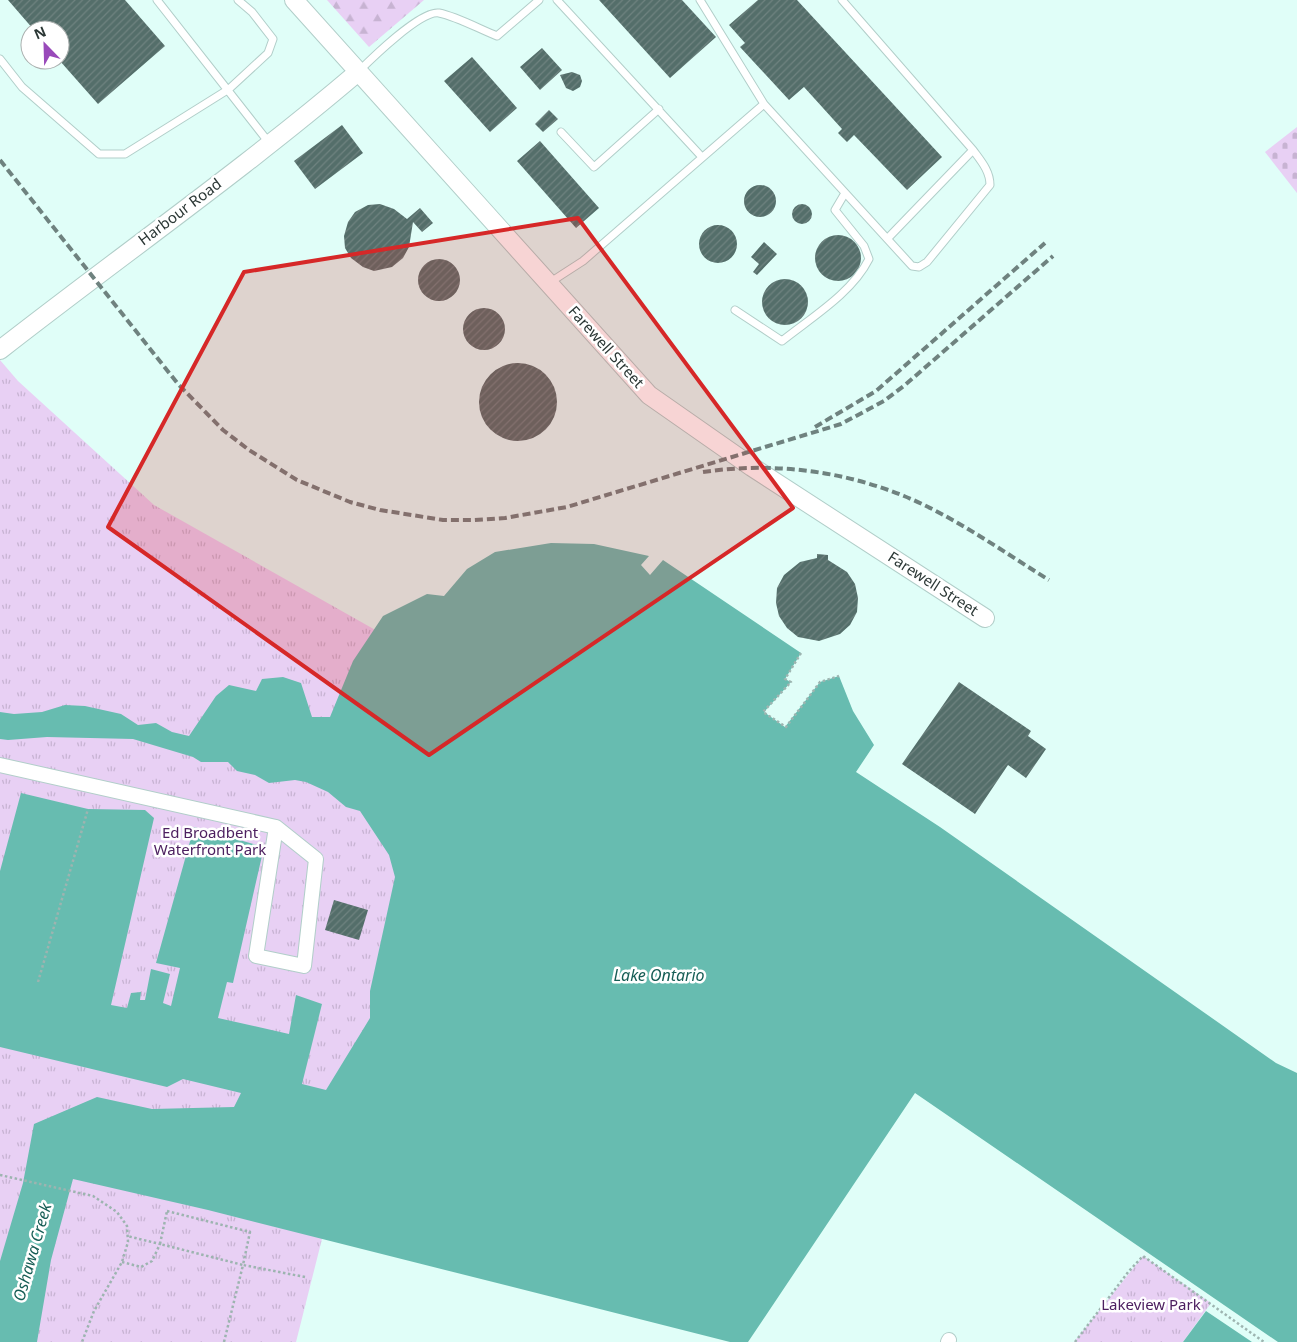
<svg xmlns="http://www.w3.org/2000/svg" width="1297" height="1342" viewBox="0 0 1297 1342" font-family="'Noto Sans',sans-serif">
  <style>
    .forest { fill: url(#forest-firs) }
    .cemetery { fill: url(#cemetery-stones) }
    .park { fill: url(#park-tufts) }
    .water { fill: #67bcb0 }
    .building { fill: url(#building-hatch) }
    .lines { fill: none; stroke-linecap: round; stroke-linejoin: round }
    .service-casing { stroke: #b1cec9; stroke-width: 9 }
    .minor-casing { stroke: #b1cec9; stroke-width: 16 }
    .tertiary-casing { stroke: #b1cec9; stroke-width: 20 }
    .path { stroke: #9db4b0; stroke-width: 2.5; stroke-dasharray: 2.5 2.5; stroke-linecap: butt }
    .service { stroke: #fff; stroke-width: 7 }
    .minor { stroke: #fff; stroke-width: 14 }
    .tertiary { stroke: #fff; stroke-width: 18 }
    .rail { stroke: #6f827f; stroke-width: 4; stroke-dasharray: 8 4; stroke-linecap: butt }
    .marked { fill: #d62828; fill-opacity: 0.2; stroke: #d62828; stroke-width: 4; stroke-linejoin: round }
    .labels { text-anchor: middle; stroke-width: 5; stroke-linejoin: round; paint-order: stroke }
    .street-label { font-size: 15px; fill: #2b3735; stroke: #fff }
    .park-label { font-size: 15px; fill: #4d2060; stroke: #fff }
    .water-label { font-size: 16px; font-style: italic; fill: #165d55; stroke: #fff }
  </style>
  <defs>
    <pattern id="forest-firs" width="22" height="20" patternUnits="userSpaceOnUse" patternTransform="scale(1.25)"><rect width="22" height="20" fill="#e8d0f4"/><path d="M5 1l3.5 6h-7zM16 11l3.5 6h-7z" fill="#c7b3d2"/></pattern>
    <pattern id="cemetery-stones" width="16" height="16" patternUnits="userSpaceOnUse" patternTransform="scale(1.25)"><rect width="16" height="16" fill="#e8d0f4"/><path d="M2 7V4a2 2 0 0 1 4 0v3zM10 15v-3a2 2 0 0 1 4 0v3z" fill="#c7b3d2"/></pattern>
    <pattern id="park-tufts" width="24" height="20" patternUnits="userSpaceOnUse" patternTransform="scale(1.25)"><rect width="24" height="20" fill="#e8d0f4"/><path d="M3 7l-1-3M5 7V3M7 7l1-3M15 17l-1-3M17 17v-4M19 17l1-3" fill="none" stroke="#c7b3d2"/></pattern>
    <pattern id="building-hatch" width="6" height="6" patternUnits="userSpaceOnUse" patternTransform="scale(1.25)"><rect width="6" height="6" fill="#546e6a"/><path d="M-1 1l2-2M0 6l6-6M5 7l2-2" fill="none" stroke="#6f8380"/></pattern>
  </defs>
  <rect width="100%" height="100%" fill="#e0fef8"/>
  <path class="forest" d="M327 0H424L369 47Z"/>
  <path class="cemetery" d="M1297 127V193L1265 152Z"/>
  <path class="park" d="M0 360 18 381 154 505 402 645 424 863 322 1239 296 1342H0Z
    M1143 1256 1211 1303 1183 1342H1074Z"/>
  <path class="water" d="M551 543 594 544 649 556 641 565 650 575 663 560 801 653 785 679 791 682 764 712 785 727 820 682 839 676 853 711 874 745 856 772 940 827 1276 1063 1297 1073V1342H1278L915 1093 748 1342H730L208 1210 73 1179 51 1260 37 1342H0V1261L23 1183 34 1124 97 1097 152 1109 234 1107 241 1093 183 1079 167 1087 0 1047V871L21 793 88 809 145 810 154 818 111 1005 127 1008 131 993 141 992 140 1000H145L151 969 170 974 163 1003 171 1006 180 968 156 963 194 827 264 847 233 983 227 982 218 1018 289 1034 296 995 322 1004 302 1084 326 1090 370 1018V991L395 877 389 855 360 811 346 807 328 792 306 782 295 780 269 783 255 775 237 771 228 762H201L193 757 133 739 47 737 8 740 0 739V712L14 714 42 712 65 705 85 706 121 714 138 725 156 723 172 732 189 736 216 696 229 685 256 691 262 679 283 677 301 683 312 717H330L353 661 383 616 427 594 444 596 467 569 495 552Z
    M1206 1311 1252 1342H1183Z"/>
  <path class="building" d="M8 0H125L165 46 98 104 60 61V30H34Z
    M599 0H682L716 37 670 78Z
    M758 0H797L942 157 907 190 854 135 847 142 838 133 842 129 804 87 789 100 740 47 745 43 729 25Z
    M542 48 562 70 540 90 520 67Z
    M472 57 517 108 490 132 444 81Z
    M572 72 580 75 582 81 580 87 573 91 566 88 560 75Z
    M549 110 558 119 543 132 535 124Z
    M342 125 363 153 315 189 294 161Z
    M540 141 599 208 576 228 517 161Z
    M744 201a16 16 0 1 1 32 0a16 16 0 1 1-32 0Z
    M792 214a10 10 0 1 1 20 0a10 10 0 1 1-20 0Z
    M380 204 394 209 407 219 420 208 433 223 422 232 413 222 409 247 403 258 392 267 374 271 363 267 351 258 345 248 344 236 348 222 355 212 368 205Z
    M699 244a19 19 0 1 1 38 0a19 19 0 1 1-38 0Z
    M815 258a23 23 0 1 1 46 0a23 23 0 1 1-46 0Z
    M764 242 777 254 757 275 753 272 759 264 751 257Z
    M418 280a21 21 0 1 1 42 0a21 21 0 1 1-42 0Z
    M762 302a23 23 0 1 1 46 0a23 23 0 1 1-46 0Z
    M463 329a21 21 0 1 1 42 0a21 21 0 1 1-42 0Z
    M479 402a39 39 0 1 1 78 0a39 39 0 1 1-78 0Z
    M817 554 828 555V560L847 572 855 584 858 598 857 612 850 625 840 634 819 641 798 637 787 628 779 616 776 603 777 588 784 575 800 562 817 558Z
    M959 682 1031 731 1028 736 1046 749 1026 778 1008 765 975 814 902 764Z
    M334 900 368 910 359 940 325 930Z"/>
  <g class="lines">
    <g class="service-casing">
      <path id="service" d="M157 0 270 144
        M557 0 701 156
        M700 0 764 104 912 266 919 267 927 262 990 185C990 171 981 161 973 150L842 0
        M0 59 22 87 99 154H125L229 89 268 53 273 39 252 12 238 0
        M358 72C371 59 421 10 439 13 458 17 479 29 497 36L539 0
        M561 132 594 167 659 109
        M888 238 973 150
        M549 283 583 261 764 104
        M735 310 782 341C812 317 852 293 869 259L864 246 835 210 845 193"/>
    </g>
    <g class="minor-casing">
      <path id="minor" d="M0 765 276 827 316 859 304 966 256 956 276 827
        M948 1342 949 1340"/>
    </g>
    <g class="tertiary-casing">
      <path id="tertiary" d="M294 0 649 395 752 467 985 618
        M0 350C119 257 243 170 358 72"/>
    </g>
    <path class="path" d="M801 653 785 679 791 682 763 712 786 727 820 682 839 676
      M38 982 88 809
      M0 1175 93 1196 117 1212 127 1226 128 1242 122 1262 94 1311 82 1342
      M167 1211 250 1232 243 1265 160 1244Z
      M122 1262 141 1267 152 1261 160 1244 127 1236
      M224 1342 243 1265 305 1277
      M1075 1342 1129 1271 1143 1256 1264 1342"/>
    <use href="#service" class="service"/>
    <use href="#minor" class="minor"/>
    <use href="#tertiary" class="tertiary"/>
    <path class="rail" d="M0 160 178 384 223 430 249 450 297 480 350 502 380 510 443 520H474L505 518 567 507 841 424 884 401 905 385 1053 256
      M815 427 876 391 1045 243
      M703 472C771 462 840 470 904 496 955 517 1002 551 1049 580"/>
  </g>
  <path class="marked" d="M578 218 793 508 429 755 108 527 244 272Z"/>
  <g class="labels">
    <g class="street-label">
      <text transform="translate(180 212) rotate(-37)" y="5">Harbour Road</text>
      <text transform="translate(606 347) rotate(48)" y="5">Farewell Street</text>
      <text transform="translate(933 584) rotate(33)" y="5">Farewell Street</text>
    </g>
    <g class="park-label">
      <text x="210" y="838">Ed Broadbent<tspan x="210" dy="17">Waterfront Park</tspan></text>
      <text x="1151" y="1310">Lakeview Park</text>
    </g>
    <g class="water-label">
      <text x="659" y="981">Lake Ontario</text>
      <text transform="translate(32 1252) rotate(-74)" y="6">Oshawa Creek</text>
    </g>
  </g>
  <g transform="translate(45 45) rotate(337)"><circle r="24" fill="#ffffff" stroke="#aaafae"/>
  <path d="M0-4L9 19L0 12L-9 19Z" fill="#994aba"/>
  <text y="-8" font-size="14" font-weight="bold" text-anchor="middle" fill="#2b3735">N</text>
  </g>
</svg>
